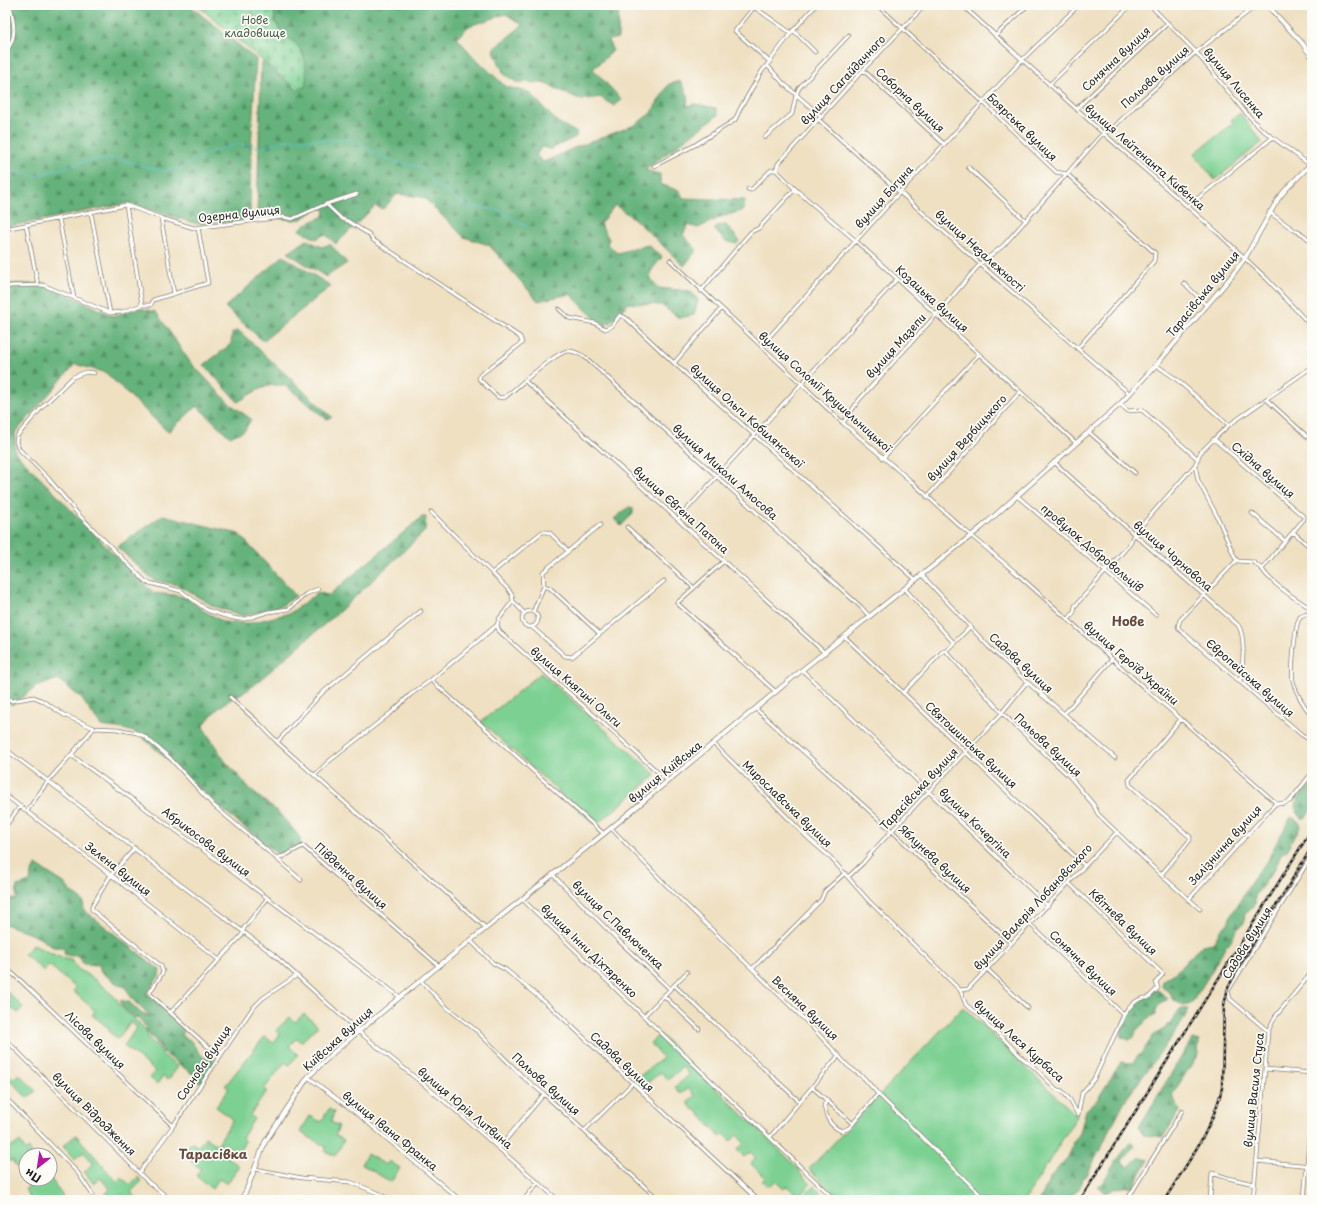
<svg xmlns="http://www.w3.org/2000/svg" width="1317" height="1205" viewBox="0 0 1317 1205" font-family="'Playpen Sans',sans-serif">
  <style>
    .forest { fill: url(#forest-firs); stroke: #40674c }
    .cemetery { fill: url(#cemetery-stones); stroke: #4c7657 }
    .green { fill: #7cd092; stroke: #4c7657 }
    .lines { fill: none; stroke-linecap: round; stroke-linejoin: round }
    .stream { stroke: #59c6d0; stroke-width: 1 }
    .street-casing { stroke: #867e6f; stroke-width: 4.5 }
    .secondary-casing { stroke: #867e6f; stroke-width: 5.5 }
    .street { stroke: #fff; stroke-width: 3 }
    .secondary { stroke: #fff; stroke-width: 4 }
    .rail-casing { stroke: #1c1c1c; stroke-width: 2.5 }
    .rail { stroke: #fdfcf7; stroke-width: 1; stroke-dasharray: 3; stroke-linecap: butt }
    .labels { text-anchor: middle; stroke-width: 3.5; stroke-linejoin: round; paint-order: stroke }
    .park-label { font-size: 11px; fill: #3e5b45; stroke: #fdfcf7 }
    .street-label { font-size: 11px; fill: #1c1c1c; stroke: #fdfcf7 }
    .quarter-label { font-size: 13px; font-weight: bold; fill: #664a3f; stroke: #fdfcf7 }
  </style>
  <defs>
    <pattern id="forest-firs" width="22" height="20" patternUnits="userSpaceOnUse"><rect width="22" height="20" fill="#65b27c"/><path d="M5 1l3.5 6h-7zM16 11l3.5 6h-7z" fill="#529065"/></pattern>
    <pattern id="cemetery-stones" width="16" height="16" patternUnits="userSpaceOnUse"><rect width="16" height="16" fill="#7cd092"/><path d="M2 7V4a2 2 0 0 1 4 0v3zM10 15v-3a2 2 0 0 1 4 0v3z" fill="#6bb27d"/></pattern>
  </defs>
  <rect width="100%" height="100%" fill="#fdfcf7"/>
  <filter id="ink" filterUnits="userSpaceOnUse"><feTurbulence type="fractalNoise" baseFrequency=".025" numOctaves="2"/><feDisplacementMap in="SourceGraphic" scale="8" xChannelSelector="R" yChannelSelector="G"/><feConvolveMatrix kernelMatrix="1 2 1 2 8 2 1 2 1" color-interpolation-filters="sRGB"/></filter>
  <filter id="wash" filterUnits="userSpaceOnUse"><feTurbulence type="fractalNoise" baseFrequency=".012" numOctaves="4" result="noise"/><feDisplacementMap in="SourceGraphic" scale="16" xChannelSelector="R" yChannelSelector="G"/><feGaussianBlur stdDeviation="0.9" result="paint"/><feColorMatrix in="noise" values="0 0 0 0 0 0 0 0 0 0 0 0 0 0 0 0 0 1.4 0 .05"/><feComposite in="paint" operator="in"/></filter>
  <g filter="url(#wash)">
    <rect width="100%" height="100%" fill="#efe0c2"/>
    <path class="forest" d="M5 5H189L256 59 251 149 250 220 197 224 128 203 5 227Z
      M275 5H619L618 38 608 40 613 51 593 69 622 100 614 106 600 97 582 100 543 83 516 82 504 74 493 49 523 25 506 14 469 26 457 38 472 55 506 87 529 92 556 121 577 133 576 137 551 149 541 147 536 156 544 162 569 150 635 125 651 113 669 84 680 81 688 95 687 106 695 104 716 108 718 115 645 170 660 174V184L680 191 683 198 745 200 744 210 721 217 698 228 688 225 683 235 697 250 684 266 637 221 615 205 600 224 609 239 607 244 617 253 648 245 662 257C651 272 644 273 658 288L690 291 698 300 694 315 679 318 661 305 628 303 611 323 600 324 570 294 538 301 489 245 464 237 423 197 397 194 383 209 375 206 336 244 325 234 316 239 299 230 306 224 324 216 325 210 319 207 302 219 292 220 257 215 261 67 263 61 296 89 297 45 283 34 275 21Z
      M726 225 739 240 737 244 725 241 715 230 717 226Z
      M307 240 322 247 330 244 347 263 326 277 288 253Z
      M283 256 331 286 263 341 225 307Z
      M44 283 113 316 139 308 156 312 190 362 230 404 251 419 245 430 230 437 197 406 168 432 106 373 75 364 15 433V452L134 575 154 593 174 595 187 598 204 611 224 622 250 623 290 613 318 593 329 595 422 517H426L425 531 341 610 248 690C230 699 213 709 203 727L225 761 254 793 278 812 299 836 301 845 288 852 277 854 215 803 149 743 137 733 123 729 101 726 81 698 58 679 36 687 12 705 5 700V286L11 284Z
      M238 330 332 417 327 419C319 414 290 388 285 386 268 381 251 394 238 402L204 365 231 344 232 333Z
      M629 507 633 508V514L621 526 614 519Z
      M163 515 239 534 296 596 281 606 243 616 213 606 178 585 153 580 117 547Z
      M1312 784V808L1306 818H1302C1288 804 1301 795 1312 784Z
      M1291 817 1298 821 1301 825 1296 835 1290 842 1291 844 1287 850 1282 853 1274 870 1255 896V904L1245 914 1244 923 1236 931 1230 943 1226 945 1210 974 1191 1004 1184 1006 1174 1000 1170 993 1162 987 1163 981 1176 972 1202 945 1213 943 1221 930 1229 922 1230 917 1258 871 1268 861 1271 853Z
      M36 865 64 883 72 893 83 901 84 910 160 970 159 976 147 993C151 998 155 1000 160 1003 168 1010 177 1021 184 1029L183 1033 180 1035H182L185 1039H189C196 1046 198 1055 207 1059L215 1053 212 1067 204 1081 198 1082 193 1077 194 1075 165 1054 154 1039 150 1036 145 1026 138 1017 134 1018C129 1013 121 1007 120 1000L129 1002 142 1014H145L154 1017C142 1010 131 1001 126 987L119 985 101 972 99 965 83 964 79 955 71 956 64 954 65 950 60 947H53L38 937 5 924V897L16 900 17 886 30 882 31 874Z
      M1155 990H1158L1168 999 1160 1004 1156 1010V1014L1154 1016H1151L1136 1031 1134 1037 1129 1040 1121 1037C1123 1011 1137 1005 1155 990Z
      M1180 1009H1189L1181 1024 1124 1102 1087 1175 1082 1178 1079 1190 1072 1195V1200H1040L1051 1176 1068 1157 1074 1142 1080 1133 1086 1110 1097 1100 1121 1062 1132 1063 1144 1050 1153 1036 1167 1027Z
      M1192 1039 1199 1041 1198 1054 1172 1095 1180 1111 1163 1137 1144 1135 1139 1127Z
      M1131 1141 1135 1145 1122 1161 1128 1167 1140 1157 1149 1159 1133 1186 1116 1188 1106 1193 1098 1186 1105 1179 1113 1166Z"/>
    <path class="cemetery" d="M197 5H275C275 10 274 16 275 21 278 31 288 37 296 44 306 53 308 75 305 87L296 89Z"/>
    <path class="green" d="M1240 113 1262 142 1215 180 1194 154 1233 123 1231 120Z
      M541 673 656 775 596 825 481 722Z
      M33 945 57 956 71 960 78 969 97 981 117 999 118 1003 133 1019 137 1021 146 1030 148 1038 158 1047 165 1057 178 1067 168 1080 163 1076 157 1084 150 1078 155 1071 124 1046 137 1027 130 1022 118 1039 108 1031 110 1029 92 1015 95 1011 73 991 76 988 49 965 44 971 24 954Z
      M5 990 23 1007 18 1013 12 1008 9 1012 5 1008Z
      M963 1007 1077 1116 1025 1200H840L809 1169Z
      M304 1014 318 1026 301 1042 297 1038 289 1046 298 1055 289 1065 285 1062 264 1089 267 1091 250 1115 254 1119 242 1138 245 1141 238 1153 231 1148 226 1156 239 1166 227 1184 219 1179 212 1189 196 1176 201 1169 182 1154 192 1142 198 1147 205 1137 217 1145 233 1119 216 1107 229 1088 225 1086 265 1036 273 1043 280 1034 276 1030 290 1017 295 1022Z
      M660 1034 800 1170V1173L811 1184 800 1195 796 1192 795 1194 787 1186 784 1189 775 1181 769 1187 762 1181 765 1178 751 1164 756 1158 750 1152 744 1157 737 1150 744 1143 737 1135 731 1141 724 1134 720 1137 695 1109 693 1110 687 1102 695 1096 689 1088 681 1094 675 1087 689 1075 683 1067 668 1080 661 1072 640 1089 632 1082 663 1058 650 1043Z
      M5 1070 13 1079 19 1074 36 1091 27 1098 11 1081 5 1086Z
      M329 1109 334 1112 331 1122 339 1126 335 1135 344 1140 335 1156 325 1151 326 1147 300 1132 310 1116 321 1122Z
      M76 1135 117 1182 122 1177 130 1185 138 1177 142 1181 131 1192 139 1200H127L122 1194 116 1200H107L103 1196 110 1189 100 1178 93 1183 84 1172 93 1163 84 1152 74 1159 63 1146Z
      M5 1138 11 1147 20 1142 26 1151 29 1149 33 1155H26V1179H50V1177L65 1200 69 1197 72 1200H31L25 1189 29 1187 12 1160 5 1163Z
      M367 1154 386 1165 389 1161 400 1168 391 1182 361 1164Z
      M814 1186 828 1200H809L808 1199 801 1200Z"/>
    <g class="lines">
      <path class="stream" d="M254 146 260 148 286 140 350 139 391 161 421 167 435 185 467 206 498 210 527 227
        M198 158C211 152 236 141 250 145
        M5 172 10 171 36 176 87 161 115 158 162 171 182 168 195 160"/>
    </g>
  </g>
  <g filter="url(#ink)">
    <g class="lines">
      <g class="street-casing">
        <path id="street" d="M752 5 754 7 735 31 770 62
          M756 5 754 7 791 33
          M877 5 983 102 1056 172 1067 174 1155 253 1154 261 1078 348
          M962 5 1103 133 1218 233 1267 279 1312 327
          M1150 5 1196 52 1245 112 1260 128 1310 165
          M968 10 973 5
          M793 30 815 52
          M995 36 1028 5
          M5 53C18 37 14 24 10 5
          M767 65 783 83 822 117
          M863 70 944 144
          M1049 85 1131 5
          M1076 109 1168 23
          M819 120 980 264 1130 394
          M765 137 792 114 796 95 799 88 849 35
          M654 166 695 145 735 120 740 109 762 71 767 65 791 33 816 5
          M968 167 1026 221
          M1308 167 1312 171
          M776 170 795 189 856 241 1076 443
          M776 170 778 164 863 70 925 5
          M748 189 751 190 771 170H776
          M326 204 342 219 348 221 362 230 369 234 373 240 520 337 522 343 480 375 479 379 498 397 504 398C517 388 553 354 567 351 574 350 579 354 585 357L861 607 870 617
          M126 205 142 305
          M1187 207 1272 138
          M1269 212 1294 230 1304 235 1312 243
          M91 213 110 313
          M161 218 174 294
          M59 219 74 298
          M26 225 38 285
          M5 229 126 205 161 218 194 228 283 217 292 219 326 204 357 194
          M670 260 843 423 912 482 961 527 1015 572 1149 692 1181 719 1276 803C1281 805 1285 803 1290 801L1312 773
          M5 280 6 288
          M1184 283 1207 306
          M5 289 10 286 43 285 110 313 122 312 142 305H151L153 300 208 283 198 228
          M701 291 744 240 751 232 759 228 795 189
          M559 309 569 318 595 323 605 329 612 326 620 315 626 318 674 363 916 580
          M761 346 900 192 1022 60 1079 5
          M674 363 721 309
          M1156 365 1176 379 1229 425
          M94 373 86 372 73 377 42 407 17 436 16 442 19 449 48 478 78 514 146 582 181 591 207 610 225 616 238 619H245L268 612 289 609 306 594 318 589
          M525 381 825 653
          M1266 399 1312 441
          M1120 404 1128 411 1140 410 1143 411 1198 459
          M843 423 859 400 937 314 980 264 1004 245 1103 133 1111 130 1134 107 1196 52 1257 5
          M1089 432 1135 473
          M1214 439 1304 517V519L1293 532 1312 549
          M883 458 979 354
          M1054 462 1134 534 1238 625C1246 636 1243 667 1240 681
          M1195 465 1198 480 1217 516 1235 558 1238 561 1253 562 1262 569 1285 541 1252 513
          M1016 495 1156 615
          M927 497 1020 392
          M431 512 508 589 512 595 513 601 524 613
          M678 519 897 279
          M627 527 694 588
          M1285 541 1293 532
          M1237 560 1180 620 1178 626 1179 629 1302 735 1312 741
          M724 561 677 603 776 692
          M1262 569C1271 583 1297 600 1312 609
          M492 573 542 532H546L550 533 568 551
          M922 575 989 647 1027 682 1115 758
          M544 586 550 588 600 634
          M905 589 954 643 946 651 1002 713 1070 777 1093 804 1098 814 1161 875 1200 909
          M513 601 499 619 497 625 499 631 668 781
          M522 619a8 8 0 1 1 16 0a8 8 0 1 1-16 0Z
          M533 612 544 586 543 572 600 525
          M1312 613C1308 614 1303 614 1300 617 1295 623 1291 672 1293 681 1296 694 1304 706 1312 716
          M1068 620 1074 612 1075 606 1129 545 1134 534 1195 465 1200 453 1214 439 1229 425 1312 367
          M532 627 565 656 572 657 664 581
          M845 637 1085 866
          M954 643 970 627
          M802 670 1048 906
          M431 680 604 834
          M903 693 943 651H946
          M5 695 12 701 34 697 43 701 64 715 94 728 117 729 137 733 144 736 170 758 213 805 276 858 284 856 303 846 439 966
          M230 697 260 724 277 742 486 928
          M756 709 892 831 1011 943
          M1064 714 1112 659
          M277 742 321 694 421 611
          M714 744 808 838 830 857 868 900 960 990 966 1005 980 1015 989 1027 1001 1036 1021 1057 1034 1067 1056 1089 1062 1091 1070 1100 1078 1115
          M5 749 48 781 71 755 210 855 400 997
          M71 755 94 728
          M315 775 328 762 392 712 410 695 431 680 497 625
          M5 795 111 875 219 960
          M27 811 48 781 181 885 273 954 358 1031 455 1110 558 1200
          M5 827 20 806
          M611 828 664 883 810 1025 848 1066 864 1078 878 1094 986 1200
          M135 848 111 875 92 906V910L161 966 163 972 150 992V994L207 1046 222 1053
          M276 858 301 880
          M553 875 618 940 670 989
          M1161 875 1190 840V837L1130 785 1129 780 1181 719
          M848 877 863 863 872 852 1002 713 1004 710 1027 682
          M1069 883 1163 974 1156 982 1158 988 1148 998C1137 997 1130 1006 1124 1015L1094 1079 1082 1093 1078 1115
          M522 899 835 1200
          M1188 900 1276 803
          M1030 924 1124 1015
          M471 941 493 963 506 970 551 1007 758 1200
          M5 967 22 982 173 1126
          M752 969 821 900 825 891 845 873
          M987 969 1028 1008
          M421 981 446 1007 477 1031 523 1077 544 1094 659 1200
          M674 985 800 1102
          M960 990 968 989 1117 832
          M664 996 699 1029
          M171 1012 242 935 244 928 267 899
          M644 1016 687 972
          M1268 1031 1230 999 1228 991 1312 855
          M5 1039 117 1150 148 1182 171 1200
          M1265 1069 1312 1073
          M308 1077 360 1116 460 1200
          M812 1087 853 1124
          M5 1097 78 1173 96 1200
          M827 1101 824 1105C826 1117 830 1127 842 1131L849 1128 878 1094
          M584 1131 632 1084
          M770 1137 839 1055
          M499 1148 544 1094
          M1256 1161 1312 1166
          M255 1169 302 1178 350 1182 378 1193 389 1200
          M139 1173 173 1126 252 1009 263 998 296 976
          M524 1200 538 1182
          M745 1200 752 1195
          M1127 1200 1182 1111
          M1210 1200 1212 1173 1228 1178 1254 1184
          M1253 1200 1265 1069 1268 1031 1275 1017 1312 972
          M1304 1200 1312 1104"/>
      </g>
      <g class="secondary-casing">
        <path id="secondary" d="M1267 5 1302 43 1312 57
          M241 1200 246 1191 265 1142 308 1077 334 1052 400 997 611 828 802 670 982 527 1120 404 1156 365 1231 277 1245 258 1278 199 1287 188 1312 163"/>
      </g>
      <use href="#street" class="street"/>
      <use href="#secondary" class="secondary"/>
      <g class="rail-casing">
        <path id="rail" d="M1165 1199C1187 1163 1213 1129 1222 1088L1224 1005 1228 988 1241 963 1312 847
          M1080 1200 1312 829"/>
      </g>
      <use href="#rail" class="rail"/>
    </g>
  </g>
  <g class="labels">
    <g class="park-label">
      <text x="255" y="24">Нове<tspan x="255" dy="13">кладовище</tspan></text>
    </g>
    <g class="street-label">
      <text transform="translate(1116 59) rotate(-43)" y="4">Сонячна вулиця</text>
      <text transform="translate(1155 77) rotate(-42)" y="4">Польова вулиця</text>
      <text transform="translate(843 80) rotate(-47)" y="4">вулиця Сагайдачного</text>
      <text transform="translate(1234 83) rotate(50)" y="4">вулиця Лисенка</text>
      <text transform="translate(910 100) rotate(43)" y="4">Соборна вулиця</text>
      <text transform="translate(1022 127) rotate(44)" y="4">Боярська вулиця</text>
      <text transform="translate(1145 157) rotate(41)" y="4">вулиця Лейтенанта Кибенка</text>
      <text transform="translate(884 197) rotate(-48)" y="4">вулиця Богуна</text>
      <text transform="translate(239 214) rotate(-6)" y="4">Озерна вулиця</text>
      <text transform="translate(980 251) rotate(42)" y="4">вулиця Незалежності</text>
      <text transform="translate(1203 294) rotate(-51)" y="4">Тарасівська вулиця</text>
      <text transform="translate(932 299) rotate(42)" y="4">Козацька вулиця</text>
      <text transform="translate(896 346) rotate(-48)" y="4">вулиця Мазепи</text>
      <text transform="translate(825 392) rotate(42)" y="4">вулиця Соломії Крушельницької</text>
      <text transform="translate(747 416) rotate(42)" y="4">вулиця Ольги Кобилянської</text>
      <text transform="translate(967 438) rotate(-48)" y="4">вулиця Вербицького</text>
      <text transform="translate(1263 470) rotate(41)" y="4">Східна вулиця</text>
      <text transform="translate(725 472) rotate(42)" y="4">вулиця Миколи Амосова</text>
      <text transform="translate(681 510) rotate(42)" y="4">вулиця Євгена Патона</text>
      <text transform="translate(1092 548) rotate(40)" y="4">провулок Добровольців</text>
      <text transform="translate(1173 556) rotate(41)" y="4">вулиця Чорновола</text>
      <text transform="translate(1021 663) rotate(43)" y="4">Садова вулиця</text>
      <text transform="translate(1131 663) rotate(41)" y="4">вулиця Героїв України</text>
      <text transform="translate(1250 678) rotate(41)" y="4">Європейська вулиця</text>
      <text transform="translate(576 687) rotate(41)" y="4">вулиця Княгині Ольги</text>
      <text transform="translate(971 745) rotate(43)" y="4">Святошинська вулиця</text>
      <text transform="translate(1048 745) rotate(43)" y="4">Польова вулиця</text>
      <text transform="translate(665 772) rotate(-39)" y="4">вулиця Київська</text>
      <text transform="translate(919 789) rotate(-47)" y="4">Тарасівська вулиця</text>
      <text transform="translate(787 804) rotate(44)" y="4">Мирославська вулиця</text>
      <text transform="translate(975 823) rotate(44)" y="4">вулиця Кочергіна</text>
      <text transform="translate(206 842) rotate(37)" y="4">Абрикосова вулиця</text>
      <text transform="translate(1225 845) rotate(-48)" y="4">Залізнична вулиця</text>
      <text transform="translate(935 859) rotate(43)" y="4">Яблунева вулиця</text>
      <text transform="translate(118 869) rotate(38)" y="4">Зелена вулиця</text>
      <text transform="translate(351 876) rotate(42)" y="4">Південна вулиця</text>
      <text transform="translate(1033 907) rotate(-47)" y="4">вулиця Валерія Лобановського</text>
      <text transform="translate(1123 922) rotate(44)" y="4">Квітнева вулиця</text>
      <text transform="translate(618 925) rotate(44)" y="4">вулиця С.Павлюченка</text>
      <text transform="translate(1247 943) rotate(-58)" y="4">Садова вулиця</text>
      <text transform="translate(589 951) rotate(44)" y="4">вулиця Інни Діхтяренко</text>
      <text transform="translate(1083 963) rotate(44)" y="4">Сонячна вулиця</text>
      <text transform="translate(805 1008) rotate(44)" y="4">Весняна вулиця</text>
      <text transform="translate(338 1039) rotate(-42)" y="4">Київська вулиця</text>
      <text transform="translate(95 1040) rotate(44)" y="4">Лісова вулиця</text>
      <text transform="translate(1019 1041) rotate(42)" y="4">вулиця Леся Курбаса</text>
      <text transform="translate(622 1062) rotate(43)" y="4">Садова вулиця</text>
      <text transform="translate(204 1063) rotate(-56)" y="4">Соснова вулиця</text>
      <text transform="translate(546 1084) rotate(42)" y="4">Польова вулиця</text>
      <text transform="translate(1254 1090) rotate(-84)" y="4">вулиця Василя Стуса</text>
      <text transform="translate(465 1108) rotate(40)" y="4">вулиця Юрія Литвина</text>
      <text transform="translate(94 1114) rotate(45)" y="4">вулиця Відродження</text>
      <text transform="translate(390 1131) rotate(39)" y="4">вулиця Івана Франка</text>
    </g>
    <g class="quarter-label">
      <text x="1128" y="626">Нове</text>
      <text x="213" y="1159">Тарасівка</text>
    </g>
  </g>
  <rect width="1317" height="1205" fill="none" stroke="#fdfcf7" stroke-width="20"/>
  <g transform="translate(38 1167) rotate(210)"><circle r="19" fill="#fdfcf7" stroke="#a3a29f"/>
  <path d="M0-3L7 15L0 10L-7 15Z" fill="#b5179e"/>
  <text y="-6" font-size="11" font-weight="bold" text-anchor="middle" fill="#1c1c1c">Пн</text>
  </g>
</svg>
